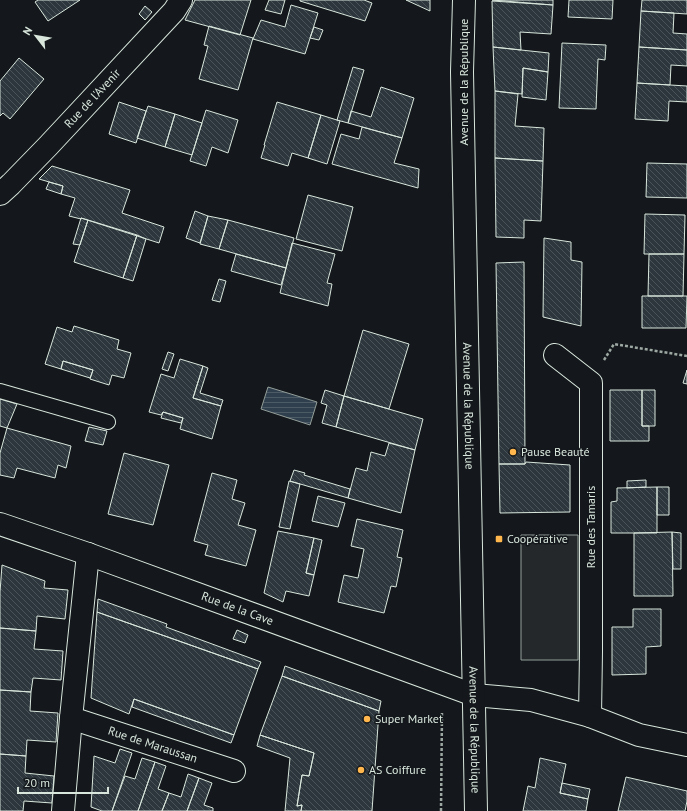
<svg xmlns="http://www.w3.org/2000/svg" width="687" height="811" viewBox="0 0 687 811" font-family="'PT Sans',sans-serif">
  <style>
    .parking { fill: #24282b; stroke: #939e99 }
    .water { fill: url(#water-rules); stroke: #939e99 }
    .building { fill: url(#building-back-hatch); stroke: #d8e6dc }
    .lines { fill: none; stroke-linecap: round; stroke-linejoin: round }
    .lane-casing { stroke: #d8e6dc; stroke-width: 16 }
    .street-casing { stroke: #d8e6dc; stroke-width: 24 }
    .primary-casing { stroke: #d8e6dc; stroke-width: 24 }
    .path { stroke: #9da8a2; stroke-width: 2.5; stroke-dasharray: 3 2; stroke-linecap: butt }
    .lane { stroke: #14181c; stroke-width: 14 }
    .street { stroke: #14181c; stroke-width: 22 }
    .primary { stroke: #14181c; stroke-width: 22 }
    .poi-dot { fill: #ffb74d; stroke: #14181c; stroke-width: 1.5 }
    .labels { text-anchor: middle; stroke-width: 3; stroke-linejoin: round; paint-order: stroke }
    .street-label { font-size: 12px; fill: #d8e6dc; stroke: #14181c }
    .poi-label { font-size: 12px; fill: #d8e6dc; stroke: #14181c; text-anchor: start }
  </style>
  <defs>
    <pattern id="water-rules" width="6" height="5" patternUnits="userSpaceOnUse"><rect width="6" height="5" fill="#2f3f4d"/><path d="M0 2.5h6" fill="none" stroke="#4c5b66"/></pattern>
    <pattern id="building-back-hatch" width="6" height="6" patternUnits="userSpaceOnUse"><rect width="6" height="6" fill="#2c363c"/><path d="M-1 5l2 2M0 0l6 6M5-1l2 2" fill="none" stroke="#4a5358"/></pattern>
  </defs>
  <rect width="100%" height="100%" fill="#14181c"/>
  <path class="parking" d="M521 535H578V660H521Z"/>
  <path class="water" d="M268 387 317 402 310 425 261 409Z"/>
  <path class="building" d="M38 0H80L48 21 35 2Z
    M195 0H251L240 35 185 20Z
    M269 0H285L281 14 265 10Z
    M300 0H364L372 3 365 21 300 1Z
    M406 0H430V11Z
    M492 0H553V5Z
    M569 0H613L612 19 568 17Z
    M642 0H687V14L641 11Z
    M492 1 553 5 551 34 520 32 521 50 493 47Z
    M291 5 318 13 305 54 253 39 261 20 285 27Z
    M145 6 152 12 145 20 139 14Z
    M641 11 674 13 673 33 687 34V50L639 47Z
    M209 26 253 38 238 90 199 79 208 46 204 45Z
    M314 27 323 30 319 40 310 38Z
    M562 43 606 45 605 60 598 59 596 109 559 108Z
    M493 47 549 53 548 72 523 68 522 94 495 91Z
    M639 47 687 50V66L671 65 670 85 637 83Z
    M19 58 44 79 10 119 3 113 0 116V81Z
    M353 67 364 70 348 123 337 120Z
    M523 68 548 72 546 100 522 97Z
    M637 83 687 86V102L669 101 668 121 635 119Z
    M381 87 414 98 402 138 348 123 351 111 371 117Z
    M495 91 518 94 515 126 544 128 543 161 495 158Z
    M119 102 146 111 136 143 109 134Z
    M277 102 321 115 308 158 292 153 288 166 261 158 265 145H264Z
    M148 106 175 114 165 147 137 138Z
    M206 110 238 120 228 153 212 147 206 166 190 161Z
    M175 114 202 123 192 155 165 147Z
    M321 115 340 121 327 164 308 158Z
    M362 127 402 138 394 163 419 169 418 188 332 164 341 134 359 139Z
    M495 158 543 161 541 221 524 220V238L496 237Z
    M647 163 687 164V198L646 197Z
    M52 166 130 190 122 213 164 227 159 243 81 218V219L69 216 75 198 61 194 63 186 39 179Z
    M49 182 63 186 61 194 46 189Z
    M308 195 353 207 342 251 296 239Z
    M195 211 208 216 200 243 186 238Z
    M645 214 685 215 684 254H644Z
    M208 216 228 220 219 249 200 244Z
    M81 218 88 220 80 245 73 244Z
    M88 220 137 235 123 278 74 262Z
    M228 220 294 238 286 268 219 249Z
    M137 235 146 239 133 281 123 278Z
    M544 238 571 242V260L582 262 581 326 543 317Z
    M292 243 335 254 327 283 332 284 328 306 280 293Z
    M236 254 286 268 281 285 231 271Z
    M649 254H684L683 296H648Z
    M524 262 525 464H499L496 263Z
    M219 279 226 281 220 302 212 300Z
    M642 296H687L686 328H642Z
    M74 326 119 340 117 349 131 353 124 378 112 375 109 385 90 379 93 370 63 361 61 369 45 364 57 327 72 332Z
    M363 330 409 344 389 409 344 396Z
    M168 352 174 354 168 371 162 369Z
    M180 359 203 366 193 398 221 406 212 439 180 429 183 418 163 412 161 415 149 412 161 374 174 378Z
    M63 361 93 370 90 378 61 369Z
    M203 366 208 368 200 393 223 400 221 406 193 398Z
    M687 370V384L683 383Z
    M325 390 344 396 336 427 322 423 327 405 321 403Z
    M610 390H642V426H649V441H610Z
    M642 390H655V426H642Z
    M344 396 423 419 415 450 336 427Z
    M0 399 17 404 7 428 0 426Z
    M163 412 183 418 181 423 161 418Z
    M89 427 107 431 103 445 85 441Z
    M7 428 71 446 66 468 58 465 55 478 17 468 14 478 0 475V453Z
    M389 443 415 450 401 513 348 498 356 468 367 471 371 452 385 456Z
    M124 453 169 465 153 525 108 514Z
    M526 462 570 465V512L500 513 499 464H525Z
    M294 470 305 473 304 475 350 489 348 498 290 481Z
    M212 473 237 480 232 499 245 503 238 525 256 530 246 566 205 555 208 545 194 541Z
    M646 480V487L627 488V481Z
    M289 481 300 484 290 529 279 527Z
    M657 487H669V515H657Z
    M657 487V533H611V502L617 501V488Z
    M318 496 345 503 338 527 312 521Z
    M357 519 403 530 397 557 402 558 396 587 391 586 384 613 338 602 344 575 358 578 364 549 351 546Z
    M278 531 314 538 306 573 314 575 309 596 286 591 283 602 264 593Z
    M672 532 681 533V569H673Z
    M672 532 673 596H634V533Z
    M314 538 322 540 314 575 306 573Z
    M2 565 45 581 44 588 68 590 65 619 37 616 36 631 0 628V592Z
    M98 599 167 624 166 627 261 662 258 669 97 612Z
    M633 609H661V646L646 647V674L612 675V627H633Z
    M97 612 258 669 234 735 134 699 129 714 91 698Z
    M0 628 36 631 34 649 63 651 61 680 33 678 31 692 0 690Z
    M237 630 248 635 245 643 233 639Z
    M285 666 381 701 379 711 282 676Z
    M282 676 379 711 372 811H301L302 805 297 806 302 775 309 776 314 753 260 735Z
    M0 690 31 692 30 711 58 713 56 742 27 740 26 756 0 754Z
    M134 699 234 735 231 743 132 707Z
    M260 735 314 753 309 776 302 775 297 806 302 805 301 811H285L290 758 257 746Z
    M120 749 132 753 112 811H102L91 807 94 756 115 763Z
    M0 754 26 756 25 773 54 776 52 803 24 801 23 811H0Z
    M142 758 155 762 138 811H112L125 776 135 779Z
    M540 758 566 764 560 793 588 799 586 811H523L528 786 535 788Z
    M155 762 166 766 158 789 169 793 162 811H138Z
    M188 774 199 778 187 811H162L169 793 181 797Z
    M626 777 687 791V801L685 811H618Z
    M199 778 212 783 204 805 213 808V811H187Z
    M562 783 590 789 588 799 560 793Z"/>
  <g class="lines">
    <g class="lane-casing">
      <path id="lane" d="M0 391 108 422"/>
    </g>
    <g class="street-casing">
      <g id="street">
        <path id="s1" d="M0 194 11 184 48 146 174 11 181 0"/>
        <path d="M555 355 591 383V652L590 716"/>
        <path id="s2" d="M0 524 88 554 474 695 531 700 590 716 639 735 687 745"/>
        <path id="s3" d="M71 718 234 771"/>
        <path d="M63 811 71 718 88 554"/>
      </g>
    </g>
    <g class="primary-casing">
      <g id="primary">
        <path id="s4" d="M464 0 462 72 476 811"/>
      </g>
    </g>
    <path class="path" d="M604 360 614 344 687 356
      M441 811 442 712"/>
    <use href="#lane" class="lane"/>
    <use href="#street" class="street"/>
    <use href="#primary" class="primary"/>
  </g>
  <g class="poi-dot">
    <circle cx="513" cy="452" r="4"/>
    <rect x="495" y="535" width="8" height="8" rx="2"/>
    <circle cx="367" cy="719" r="4"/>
    <circle cx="361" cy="770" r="4"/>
  </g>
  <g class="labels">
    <g class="street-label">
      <text transform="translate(464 82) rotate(-90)" y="4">Avenue de la République</text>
      <text dy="4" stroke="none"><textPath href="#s1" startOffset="133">Rue de l'Avenir</textPath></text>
      <text dy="4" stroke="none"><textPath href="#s4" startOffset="406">Avenue de la République</textPath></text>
      <text transform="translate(591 527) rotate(-90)" y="4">Rue des Tamaris</text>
      <text dy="4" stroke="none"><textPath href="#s2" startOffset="252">Rue de la Cave</textPath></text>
      <text dy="4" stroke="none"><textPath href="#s4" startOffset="730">Avenue de la République</textPath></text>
      <text dy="4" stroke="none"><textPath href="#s3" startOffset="86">Rue de Maraussan</textPath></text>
    </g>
    <g class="poi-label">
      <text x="521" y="456">Pause Beauté</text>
      <text x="507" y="543">Coopérative</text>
      <text x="375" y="723">Super Market</text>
      <text x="369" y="774">AS Coiffure</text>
    </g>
  </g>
  <g transform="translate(36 36) rotate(301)" stroke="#14181c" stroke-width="3" paint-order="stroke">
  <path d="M0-3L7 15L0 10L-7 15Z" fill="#d8e6dc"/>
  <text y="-6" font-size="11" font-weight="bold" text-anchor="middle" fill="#d8e6dc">N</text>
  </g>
  <path d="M18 787v6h90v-6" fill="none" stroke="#d8e6dc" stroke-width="2"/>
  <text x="24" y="787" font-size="12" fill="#d8e6dc" stroke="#14181c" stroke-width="3" paint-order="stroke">20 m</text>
</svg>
